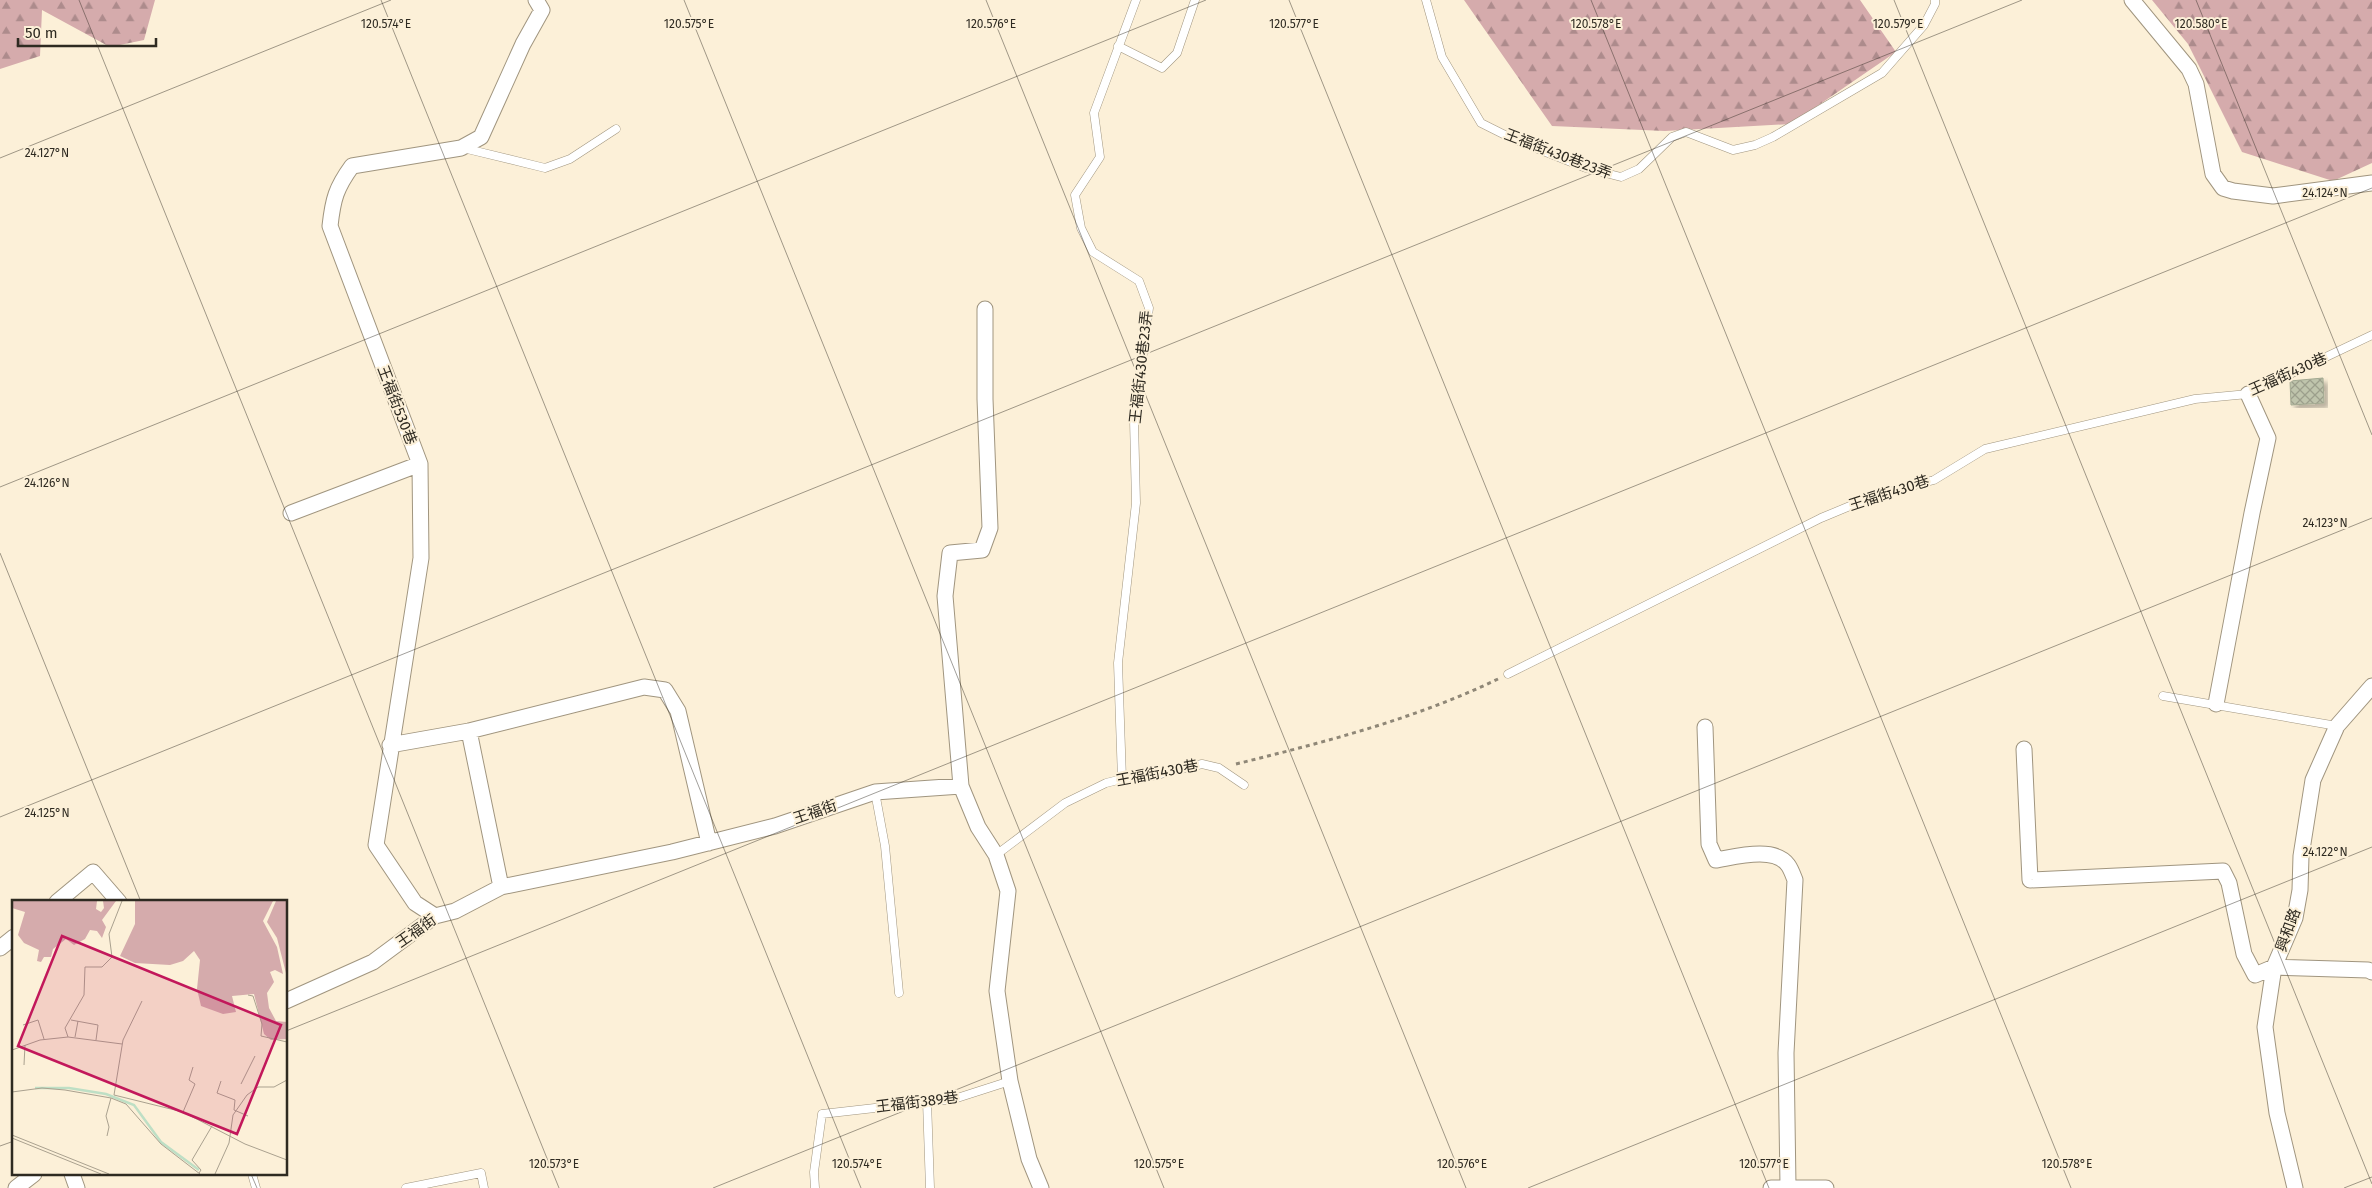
<svg xmlns="http://www.w3.org/2000/svg" width="2372" height="1188" viewBox="0 0 2372 1188" font-family="'Fira Sans','Noto Sans TC',sans-serif">
  <style>
    .forest { fill: url(#forest-firs) }
    .building { fill: url(#building-cross-hatch); stroke: #a3a991; filter: url(#shadow) }
    .lines { fill: none; stroke-linecap: round; stroke-linejoin: round }
    .service-casing { stroke: #a0957f; stroke-width: 9 }
    .minor-casing { stroke: #a0957f; stroke-width: 17 }
    .path { stroke: #8f8777; stroke-width: 3; stroke-dasharray: 4 4; stroke-linecap: butt }
    .service { stroke: #fff; stroke-width: 8 }
    .minor { stroke: #fff; stroke-width: 15 }
    .ticks { fill: none; stroke: #2e2a21; stroke-width: 1; stroke-opacity: 0.45 }
    .labels { text-anchor: middle; stroke-width: 4; stroke-linejoin: round; paint-order: stroke }
    .street-label { font-size: 15px; fill: #2e2a21; stroke: #fcf0d8 }
    .inset-river { fill: none; stroke: #bedfc5; stroke-width: 2.5 }
    .inset-road { fill: none; stroke: #aaa18f; stroke-width: 1 }
    .view { fill: #c2185b; fill-opacity: 0.15; stroke: #c2185b; stroke-width: 2.5 }
    .inset-edge { fill: none; stroke: #2e2a21; stroke-width: 2.5 }
    .ticks-label { font-size: 12px; text-anchor: middle; fill: #2e2a21; stroke: #fcf0d8; stroke-width: 4; stroke-linejoin: round; paint-order: stroke }
  </style>
  <defs>
    <pattern id="forest-firs" width="22" height="20" patternUnits="userSpaceOnUse" patternTransform="scale(1.25)"><rect width="22" height="20" fill="#d5abac"/><path d="M5 1l3.5 6h-7zM16 11l3.5 6h-7z" fill="#ad8b8c"/></pattern>
    <pattern id="building-cross-hatch" width="8" height="8" patternUnits="userSpaceOnUse" patternTransform="scale(1.25)"><rect width="8" height="8" fill="#bfc4ac"/><path d="M0 0l8 8M0 8l8-8" fill="none" stroke="#9c9f8c"/></pattern>
    <filter id="shadow"><feDropShadow dx="4.5" dy="4.5" stdDeviation="2.5" flood-color="#0004"/></filter>
  </defs>
  <rect width="100%" height="100%" fill="#fcf0d8"/>
  <path class="forest" d="M0 0H155L144 40 110 47 42 10 40 56 0 69Z
    M1464 0H1860L1896 52 1791 124 1665 131 1552 126Z
    M2152 0H2372V163L2333 181 2242 152 2188 44Z"/>
  <path class="building" d="M2323 378 2324 403 2291 405 2290 381Z"/>
  <g class="lines">
    <g class="service-casing">
      <path id="service" d="M1426 0 1442 57 1481 123 1513 139 1586 168 1621 177 1639 169 1672 137 1686 132 1733 150 1755 145 1773 137 1882 73 1924 25 1935 4V0
        M1118 46 1162 68 1177 53 1195 0
        M463 148 545 168 570 159 616 129
        M1508 674 1821 518 1874 496 1934 480 1985 449 2195 399 2248 394 2372 335
        M2163 696 2337 726
        M1122 779 1118 663 1136 503 1134 420 1149 308 1139 281 1093 252 1081 228 1075 195 1100 157 1094 113 1136 0
        M875 792 885 846 899 993
        M996 855 1065 803 1106 783 1122 779 1135 780 1202 764 1219 768 1244 785
        M927 1101 930 1188
        M252 1174 256 1188
        M406 1188 481 1173 484 1188
        M815 1188 814 1172 822 1114 954 1099 1010 1081"/>
    </g>
    <g class="minor-casing">
      <path id="minor" d="M2132 0 2189 69 2196 84 2213 174 2223 188 2233 191 2273 196 2372 183
        M985 309V399L990 528 982 550 950 553 945 596 961 786 978 827 996 855 1008 891 997 991 1010 1081 1029 1159 1041 1188
        M291 513 420 464
        M2216 704 2252 513 2268 438 2248 394
        M1705 727 1709 844 1716 860C1735 857 1775 846 1788 865 1791 869 1793 875 1795 880L1786 1053 1788 1186
        M469 731 501 887
        M390 745 469 731 644 687 665 690 678 711 709 843
        M2024 749 2030 880 2223 871 2229 883 2244 954 2255 975 2274 967 2368 970 2372 972
        M57 902 93 872 119 902
        M435 916 415 903 376 845 421 558 420 464 330 226C333 199 336 188 352 166L461 148 481 137 523 44 542 10 536 0
        M0 948 14 937
        M286 1001 373 962 435 916 455 911 501 887 672 852 775 826 875 792 961 786
        M72 1174 77 1188
        M16 1188 34 1174
        M1771 1188H1826
        M2295 1188 2277 1113 2265 1027 2274 967 2295 918 2300 890 2301 856 2313 780 2337 726 2372 686"/>
    </g>
    <path class="path" d="M1236 764C1325 742 1415 719 1498 679"/>
    <use href="#service" class="service"/>
    <use href="#minor" class="minor"/>
  </g>
  <path class="ticks" d="M79 0 559 1188M381 0 861 1188M684 0 1164 1188M986 0 1466 1188M1289 0 1769 1188M1591 0 2071 1188M1894 0 2372 1184M2196 0 2372 435M0 158 391 0M0 487 1206 0M0 553 141 902M0 817 2022 0M286 1031 2372 188M0 1146 14 1141M251 1174 257 1188M713 1188 2372 518M1528 1188 2372 847M2344 1188 2372 1177"/>
  <g class="labels">
    <g class="street-label">
      <text transform="translate(1558 154) rotate(21)" y="5">王福街430巷23弄</text>
      <text transform="translate(1141 367) rotate(-84)" y="5">王福街430巷23弄</text>
      <text transform="translate(2288 374) rotate(-24)" y="5">王福街430巷</text>
      <text transform="translate(397 405) rotate(69)" y="5">王福街530巷</text>
      <text transform="translate(1889 493) rotate(-18)" y="5">王福街430巷</text>
      <text transform="translate(1157 773) rotate(-11)" y="5">王福街430巷</text>
      <text transform="translate(815 812) rotate(-19)" y="5">王福街</text>
      <text transform="translate(2288 930) rotate(-70)" y="5">興和路</text>
      <text transform="translate(416 931) rotate(-35)" y="5">王福街</text>
      <text transform="translate(917 1102) rotate(-7)" y="5">王福街389巷</text>
    </g>
  </g>
  <g transform="translate(12 900)">
    <rect width="275" height="275" fill="#fcf0d8"/>
    <path d="M0 1H85L84 9 89 12 92 8 91 1H104L90 20 94 27 90 38 85 31 78 30 73 39 62 45 54 39 41 49 39 57H32L29 62 25 61 27 50 12 43 6 35 13 12 0 8ZM123 1H261L251 21 265 47 271 74 263 70 258 72 262 82 255 93 257 108 264 121 275 122V139L259 140 252 134 242 94 220 96 224 112 211 114 189 106 185 89 188 60 182 51 171 61 158 65 123 63 108 56 123 24ZM264 1H275V77L265 38 255 22Z" fill="#d5abac"/>
    <path class="inset-river" d="M23 188H57L94 194 122 205 149 242 187 270"/>
    <path class="inset-road" d="M236 95 241 96 250 124 249 136 275 142M59 120 86 125 84 140M11 125 26 120 32 139M56 137 53 128 72 95 73 67H90L100 57 97 34 110 1M63 137 66 121M0 150 28 140 56 137 110 144M12 165 13 145M209 181 205 193 223 200 222 210 236 216M229 184 243 156M0 192 30 188 53 190 99 198 114 204 149 244 188 274M102 195 171 212 233 244 275 260M102 195 111 140 130 101M171 212 183 184 177 180 181 167M0 235 97 274M95 236 97 227 94 216 99 198M0 238 89 274M187 273 189 270 180 260 200 226M203 274 217 243 221 215 235 195 246 187H262L275 180"/>
    <path class="view" d="M50 36 269 125 225 234 6 146Z"/>
    <rect width="275" height="275" class="inset-edge"/>
  </g>
  <g class="ticks-label">
    <text x="386" y="28">120.574°E</text>
    <text x="689" y="28">120.575°E</text>
    <text x="991" y="28">120.576°E</text>
    <text x="1294" y="28">120.577°E</text>
    <text x="1596" y="28">120.578°E</text>
    <text x="1898" y="28">120.579°E</text>
    <text x="2201" y="28">120.580°E</text>
    <text x="47" y="157">24.127°N</text>
    <text x="2325" y="197">24.124°N</text>
    <text x="47" y="487">24.126°N</text>
    <text x="2325" y="527">24.123°N</text>
    <text x="47" y="817">24.125°N</text>
    <text x="2325" y="856">24.122°N</text>
    <text x="554" y="1168">120.573°E</text>
    <text x="857" y="1168">120.574°E</text>
    <text x="1159" y="1168">120.575°E</text>
    <text x="1462" y="1168">120.576°E</text>
    <text x="1764" y="1168">120.577°E</text>
    <text x="2067" y="1168">120.578°E</text>
  </g>
  <path d="M18 38v8h138v-8" fill="none" stroke="#2e2a21" stroke-width="2.5"/>
  <text x="25" y="38" font-size="15" fill="#2e2a21" stroke="#fcf0d8" stroke-width="4" paint-order="stroke">50 m</text>
</svg>
